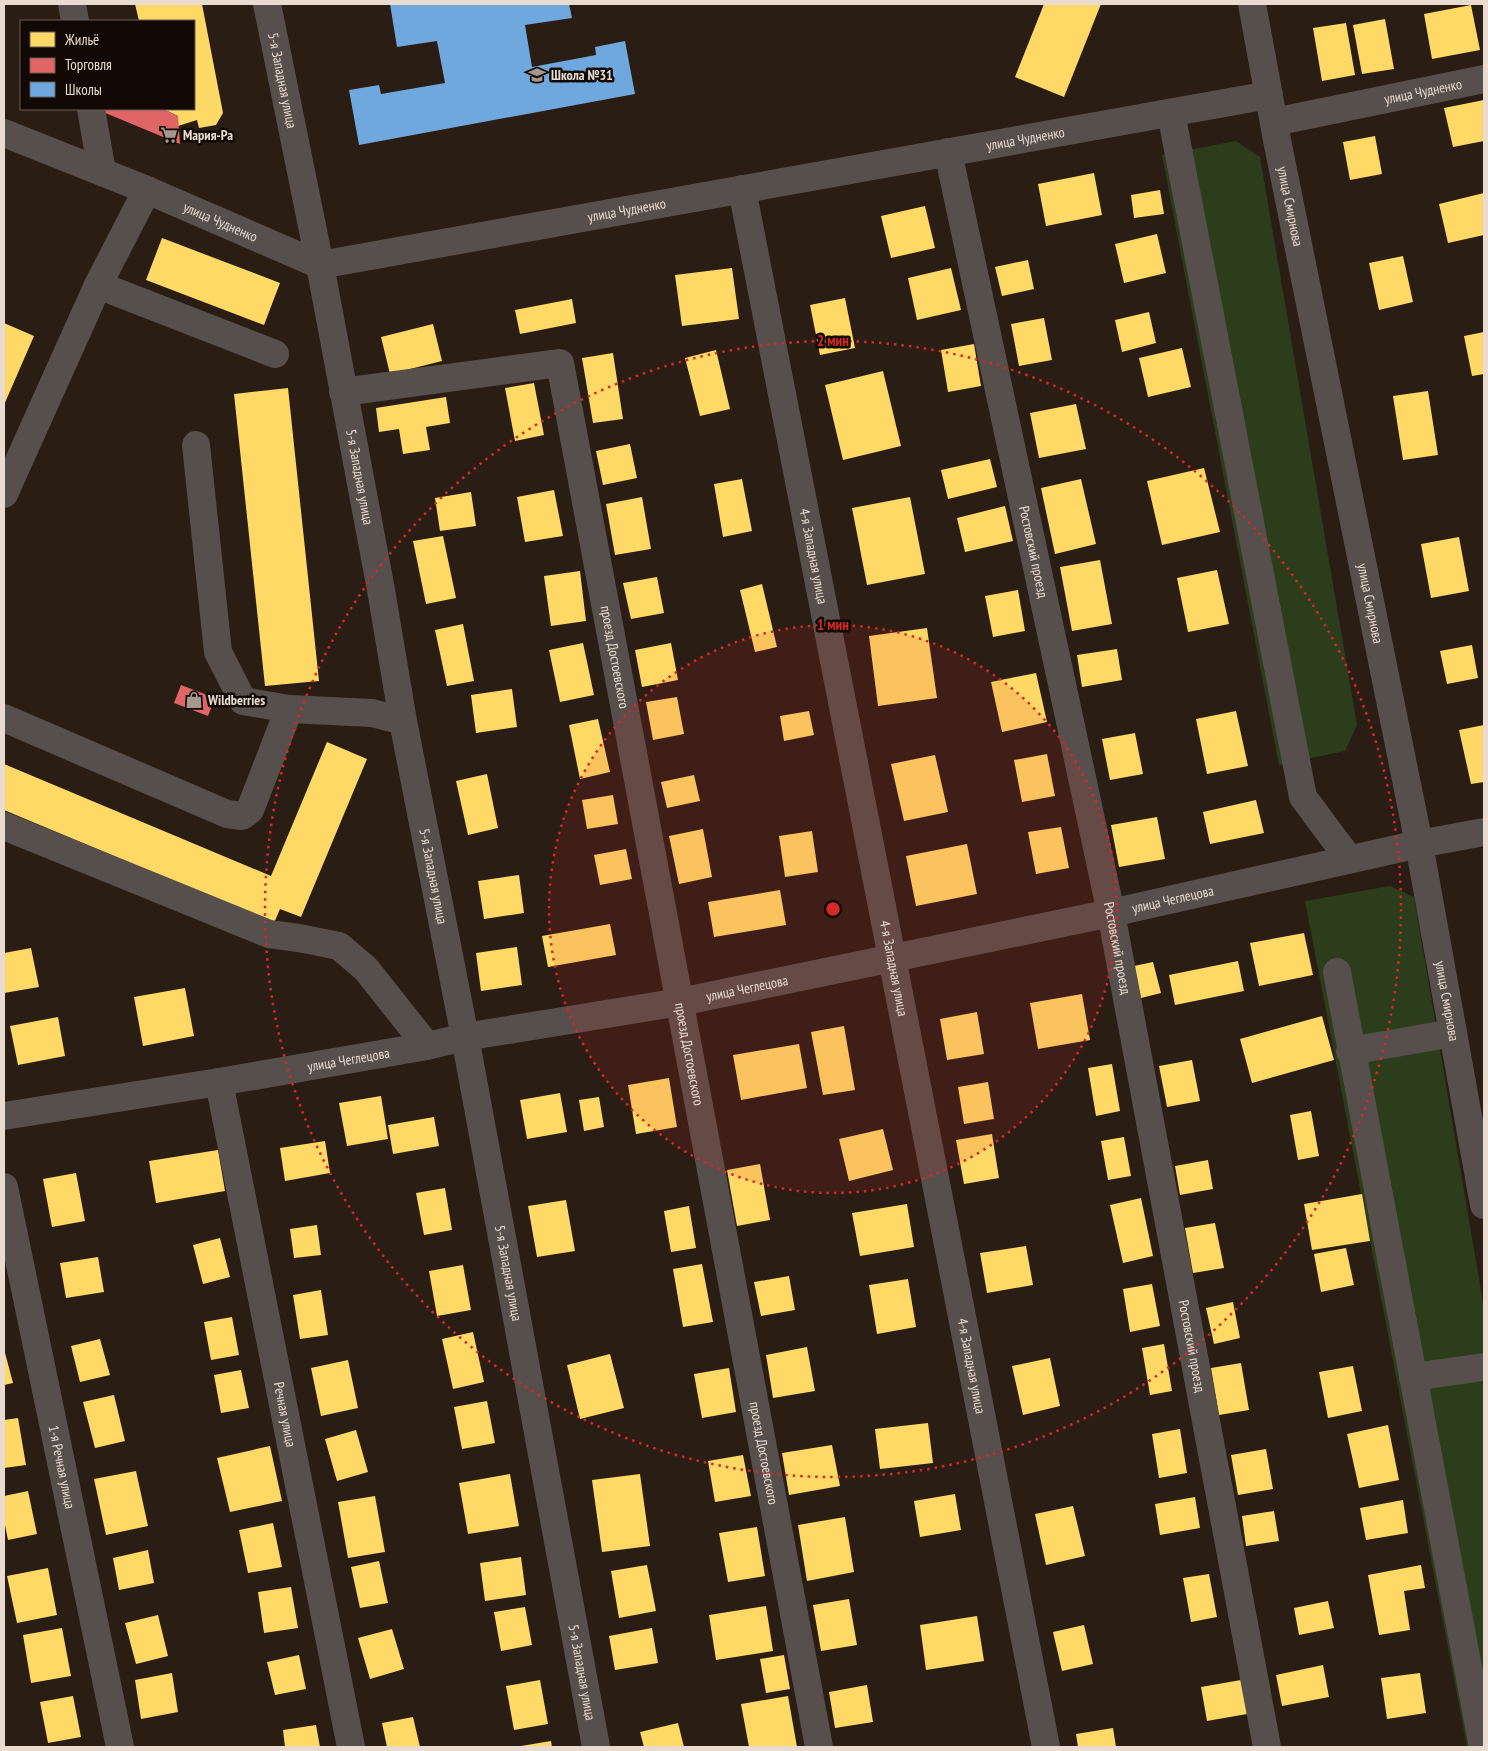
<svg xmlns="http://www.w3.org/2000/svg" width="1488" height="1751" viewBox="0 0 1488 1751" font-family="'PT Sans Narrow',sans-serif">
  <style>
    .green { fill: #2c3d1b }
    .homes { fill: #ffd966 }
    .shops { fill: #e06666 }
    .schools { fill: #6fa8dc }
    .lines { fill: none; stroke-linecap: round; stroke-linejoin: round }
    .minor { stroke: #564f4b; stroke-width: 28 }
    .ring { fill: none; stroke: #d62828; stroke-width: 2.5; stroke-dasharray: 2.5 5 }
    .labels { text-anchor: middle; stroke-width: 5; stroke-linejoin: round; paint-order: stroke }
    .poi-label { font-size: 14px; font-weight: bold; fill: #eadbd0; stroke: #120904; text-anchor: start }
    .street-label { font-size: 14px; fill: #eadbd0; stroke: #120904 }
    .centre { fill: #d62828; stroke: #120904; stroke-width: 2.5 }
    .ring-label { font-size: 15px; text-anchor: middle; font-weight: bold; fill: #d62828; stroke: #120904; stroke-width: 5; stroke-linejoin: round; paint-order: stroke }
  </style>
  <rect width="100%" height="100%" fill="#291d14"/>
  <path class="green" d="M1236 141 1260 157 1357 725 1345 751 1279 765 1162 155Z
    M1390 886 1414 897 1484 1308V1747H1467L1305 901Z"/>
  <path class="homes" d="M135 4H202L223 113 216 125 199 128 197 120 178 126V116L163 109H194V21H139Z
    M1044 4H1101L1064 97 1015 77Z
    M1471 5 1480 50 1432 59 1424 14Z
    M1385 19 1394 69 1362 74 1353 25Z
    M1346 23 1355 75 1322 81 1313 28Z
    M1484 100V141L1453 147 1444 108Z
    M1375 136 1382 174 1350 180 1343 142Z
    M1094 173 1102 215 1046 226 1038 184Z
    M1160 190 1164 214 1134 218 1131 195Z
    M1484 193V235L1448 243 1439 204Z
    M925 206 935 248 891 258 881 216Z
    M1157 234 1166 273 1124 283 1115 244Z
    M162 238 280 283 264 325 146 280Z
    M1403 256 1413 302 1379 310 1369 263Z
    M1028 260 1034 289 1002 296 995 267Z
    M732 268 739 319 682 326 675 275Z
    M951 268 961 310 917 320 908 278Z
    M845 298 855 348 820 355 810 305Z
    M572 299 576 323 520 334 515 310Z
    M1149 312 1156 343 1122 352 1115 320Z
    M1044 318 1052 360 1019 366 1011 324Z
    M4 323 34 336 4 405Z
    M433 324 442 361 390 374 381 337Z
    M1484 332V374L1472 376 1464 336Z
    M974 344 981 386 948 392 941 350Z
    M1182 348 1191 387 1148 397 1139 358Z
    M716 350 730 409 700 416 685 358Z
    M613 353 623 419 593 423 582 358Z
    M883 371 901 446 843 460 825 385Z
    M534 383 544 435 515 441 505 388Z
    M288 388 319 681 265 686 234 394Z
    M1428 391 1438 455 1403 460 1393 396Z
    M446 397 450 423 426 427 430 450 403 454 399 429 379 432 376 408Z
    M1076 404 1086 449 1039 458 1030 413Z
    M630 444 637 478 603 485 596 451Z
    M990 459 997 487 948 499 941 470Z
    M1204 468 1220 532 1162 545 1147 481Z
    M742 479 752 531 723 537 714 484Z
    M1081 479 1096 544 1055 554 1041 488Z
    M554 490 563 536 525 542 517 497Z
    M471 492 476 526 440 531 435 498Z
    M642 497 651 549 615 555 606 504Z
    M910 497 925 574 867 585 852 508Z
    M1005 506 1013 541 965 552 957 518Z
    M443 536 456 598 426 604 413 541Z
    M1459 537 1469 591 1431 598 1421 544Z
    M1100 560 1112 624 1072 631 1060 567Z
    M1217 570 1229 624 1188 632 1177 578Z
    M580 571 586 621 551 626 544 576Z
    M657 577 664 613 631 619 623 583Z
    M762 584 777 647 755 652 740 590Z
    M1018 590 1025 631 993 637 985 596Z
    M463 624 474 681 447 686 435 630Z
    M927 628 937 698 878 706 869 636Z
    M583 643 594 695 560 702 549 650Z
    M671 643 678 680 642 687 635 650Z
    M1472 645 1478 678 1447 684 1440 651Z
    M1117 649 1122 680 1082 687 1077 655Z
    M1036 673 1047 722 1002 732 991 682Z
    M512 689 517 727 476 733 471 695Z
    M677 697 684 734 653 740 646 702Z
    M809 711 814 735 784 741 780 716Z
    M1236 711 1248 766 1207 774 1196 719Z
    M598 719 610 772 580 779 569 725Z
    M1484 725V782L1471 784 1459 730Z
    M1135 733 1143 774 1110 780 1102 739Z
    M327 742 367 759 301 917 280 909 274 923 4 810V764L271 876Z
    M1047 754 1055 796 1022 802 1014 760Z
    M935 755 948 812 904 821 891 764Z
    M487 774 498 828 468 835 456 781Z
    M694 775 700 801 667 808 661 782Z
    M613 795 618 824 587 829 582 800Z
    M1256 800 1264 833 1210 844 1203 812Z
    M1157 817 1165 859 1119 867 1111 825Z
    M1061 827 1069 868 1036 874 1028 832Z
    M703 829 712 877 679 884 669 836Z
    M812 831 818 872 785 877 779 836Z
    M967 844 977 894 916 906 906 856Z
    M626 849 632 879 600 885 594 855Z
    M519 875 524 913 484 919 478 881Z
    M780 890 786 925 714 937 708 902Z
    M610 924 616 955 548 967 542 936Z
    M1304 933 1313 975 1259 986 1250 943Z
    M517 947 522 985 481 991 476 953Z
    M31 948 39 987 4 993V953Z
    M1238 961 1244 991 1175 1005 1169 975Z
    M1153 962 1161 993 1141 998 1134 966Z
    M185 988 194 1036 143 1046 134 997Z
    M1082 994 1090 1040 1038 1049 1030 1003Z
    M977 1012 984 1054 947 1060 940 1019Z
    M1322 1016 1334 1060 1252 1083 1240 1039Z
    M58 1017 65 1056 18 1065 10 1026Z
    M844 1026 855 1090 823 1095 811 1032Z
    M799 1044 807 1088 741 1100 733 1055Z
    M1192 1060 1200 1101 1167 1107 1159 1066Z
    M1112 1064 1120 1111 1096 1116 1088 1068Z
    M669 1078 677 1127 636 1134 628 1085Z
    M988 1082 994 1119 964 1124 958 1087Z
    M560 1093 567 1132 527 1139 520 1100Z
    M381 1096 388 1139 347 1146 339 1103Z
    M599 1097 604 1127 584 1131 579 1100Z
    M1311 1111 1319 1156 1298 1160 1290 1115Z
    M434 1117 439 1146 393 1154 388 1125Z
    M883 1129 893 1170 849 1181 839 1139Z
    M992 1134 999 1178 964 1184 956 1140Z
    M1124 1137 1131 1176 1108 1180 1101 1141Z
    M325 1141 330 1173 285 1181 280 1148Z
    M218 1150 225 1191 156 1203 149 1161Z
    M1208 1160 1213 1189 1180 1195 1175 1166Z
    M760 1164 770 1220 737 1226 727 1170Z
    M76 1173 85 1221 52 1227 43 1179Z
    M445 1188 452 1230 424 1235 416 1193Z
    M1362 1194 1370 1241 1312 1250 1304 1204Z
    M1141 1198 1153 1256 1123 1263 1110 1205Z
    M566 1200 575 1251 537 1257 528 1206Z
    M907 1204 914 1247 860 1256 852 1213Z
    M689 1206 696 1248 671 1252 664 1211Z
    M1215 1223 1224 1268 1193 1273 1185 1228Z
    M317 1225 321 1255 294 1258 290 1229Z
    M220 1238 230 1277 203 1284 193 1245Z
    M1026 1246 1033 1285 987 1293 980 1253Z
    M1346 1248 1354 1285 1321 1292 1314 1254Z
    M98 1257 104 1292 66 1298 60 1263Z
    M702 1264 713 1322 683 1327 673 1269Z
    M463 1265 471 1310 437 1316 429 1271Z
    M789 1276 795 1310 761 1316 754 1282Z
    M908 1279 916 1327 877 1334 869 1285Z
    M1152 1284 1160 1326 1130 1332 1123 1289Z
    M321 1290 328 1335 300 1339 293 1295Z
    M1233 1302 1240 1338 1214 1344 1206 1308Z
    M232 1317 239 1355 211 1360 204 1322Z
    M473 1332 484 1382 453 1389 442 1339Z
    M100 1339 110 1375 80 1382 71 1346Z
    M1164 1344 1172 1391 1150 1395 1142 1348Z
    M807 1347 815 1391 773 1398 766 1355Z
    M4 1349 13 1383 4 1385Z
    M610 1354 624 1408 580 1419 567 1365Z
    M1050 1358 1060 1406 1023 1415 1012 1366Z
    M348 1360 358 1408 321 1416 311 1368Z
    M1241 1363 1249 1410 1219 1415 1211 1368Z
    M1353 1366 1362 1411 1328 1418 1319 1372Z
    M729 1368 736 1412 702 1418 694 1374Z
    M241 1370 249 1408 221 1413 214 1375Z
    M114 1395 125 1441 95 1448 83 1402Z
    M487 1401 495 1443 462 1449 454 1407Z
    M18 1418 26 1465 4 1468V1420Z
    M928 1423 933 1463 880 1469 875 1429Z
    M1388 1425 1399 1480 1359 1488 1347 1434Z
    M1180 1429 1187 1473 1159 1478 1152 1434Z
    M356 1430 368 1472 337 1481 325 1439Z
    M832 1445 840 1486 789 1495 782 1453Z
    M270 1446 282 1501 230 1512 217 1458Z
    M1266 1449 1273 1489 1238 1495 1231 1455Z
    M743 1455 751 1496 715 1502 708 1461Z
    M136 1471 148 1526 106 1535 94 1479Z
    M510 1474 519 1526 468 1534 459 1483Z
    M640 1474 650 1546 602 1552 592 1480Z
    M28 1491 37 1534 8 1540 4 1520V1496Z
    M955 1494 961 1530 920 1537 914 1501Z
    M375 1496 385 1552 348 1558 338 1502Z
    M1195 1497 1200 1528 1160 1535 1155 1504Z
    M1403 1500 1408 1533 1366 1540 1360 1508Z
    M1073 1506 1085 1556 1046 1565 1035 1514Z
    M1274 1511 1279 1541 1246 1546 1242 1516Z
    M845 1517 854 1572 807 1581 798 1525Z
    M273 1523 282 1567 248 1573 239 1530Z
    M757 1527 765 1576 728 1582 719 1533Z
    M148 1550 154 1583 119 1590 113 1558Z
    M521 1557 526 1595 485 1601 480 1563Z
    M379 1561 388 1603 360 1608 351 1567Z
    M647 1565 656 1611 619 1618 611 1571Z
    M1421 1565 1425 1588 1404 1591 1410 1630 1379 1635 1368 1575Z
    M48 1568 57 1615 17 1623 7 1576Z
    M1209 1574 1217 1617 1191 1622 1183 1578Z
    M291 1587 298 1628 264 1633 258 1592Z
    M849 1599 857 1645 821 1651 813 1605Z
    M1328 1601 1334 1628 1299 1635 1294 1608Z
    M766 1606 773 1651 716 1660 709 1615Z
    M525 1607 532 1645 501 1651 494 1612Z
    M158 1615 168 1656 136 1664 125 1623Z
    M977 1616 984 1661 926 1670 920 1625Z
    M1084 1625 1093 1664 1062 1671 1053 1632Z
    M62 1628 71 1676 31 1683 23 1635Z
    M652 1628 658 1663 615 1670 609 1636Z
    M392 1629 404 1669 370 1679 358 1638Z
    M299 1655 306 1689 275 1695 267 1662Z
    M784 1655 790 1689 766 1693 760 1659Z
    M1323 1665 1329 1697 1282 1706 1276 1675Z
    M172 1673 178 1712 141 1719 135 1680Z
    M1420 1673 1426 1713 1387 1719 1381 1678Z
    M540 1680 548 1724 514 1730 506 1686Z
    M1241 1680 1247 1714 1207 1721 1201 1687Z
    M867 1685 873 1722 835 1728 829 1692Z
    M73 1696 81 1737 48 1743 40 1702Z
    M788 1696 797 1747H749L741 1704Z
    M413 1717 420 1747H387L382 1723Z
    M678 1723 684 1747H644L640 1732Z
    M316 1725 320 1747H285L283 1730Z
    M1113 1728 1116 1747H1078L1076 1734Z
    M551 1741 552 1747H521V1746Z"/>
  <path class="shops" d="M102 109H163L178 116 180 144 103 112Z
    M181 685 215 698 208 716 174 703Z"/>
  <path class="schools" d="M390 4H569L572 18 525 25 532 67 596 55 595 47 625 41 635 94 359 145 349 90 379 85 381 94 445 83 437 41 397 47Z"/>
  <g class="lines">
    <g class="minor">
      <path d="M72 4 75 21"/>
      <path id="s1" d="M267 4 320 265 381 590 403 721 465 1037 596 1747"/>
      <path id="s2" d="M1252 4 1277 140 1419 844 1484 1205"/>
      <path d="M91 109 102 172"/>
      <path d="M1171 113 1303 797 1349 859"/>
      <path id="s3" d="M1274 122 1484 79"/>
      <path id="s4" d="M4 133 147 190 320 265 1269 95"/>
      <path id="s5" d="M948 152 1111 913 1267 1747"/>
      <path id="s6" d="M742 189 1046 1747"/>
      <path d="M98 285 275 354"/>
      <path id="s7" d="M343 392 560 363 819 1747"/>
      <path d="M196 445 218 652 243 701 289 709"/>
      <path d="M4 494 98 285 147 190"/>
      <path d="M4 718 227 814 242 816 250 810 289 709 372 713 403 721"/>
      <path d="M4 826 269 934 299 938 339 946 366 969 427 1046"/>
      <path d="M1337 972 1483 1747"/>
      <path d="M1350 1051 1453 1033"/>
      <path id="s8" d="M219 1082 351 1747"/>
      <path id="s9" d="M4 1116 219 1082 427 1046 465 1037 680 1002 1111 913 1419 844 1484 832"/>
      <path id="s10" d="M4 1187 120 1747"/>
      <path d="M1413 1377 1484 1367"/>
    </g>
  </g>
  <circle cx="833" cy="909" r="284" fill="#d62828" fill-opacity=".12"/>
  <g class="ring">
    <circle cx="833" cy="909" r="284"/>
    <circle cx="833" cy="909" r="568"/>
  </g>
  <defs>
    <g id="school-bare" transform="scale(1.35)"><path d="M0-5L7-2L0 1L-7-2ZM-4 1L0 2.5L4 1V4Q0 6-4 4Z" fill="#a6988e" stroke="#120904" stroke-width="2.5" paint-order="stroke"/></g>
    <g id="supermarket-bare" transform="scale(1.35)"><path d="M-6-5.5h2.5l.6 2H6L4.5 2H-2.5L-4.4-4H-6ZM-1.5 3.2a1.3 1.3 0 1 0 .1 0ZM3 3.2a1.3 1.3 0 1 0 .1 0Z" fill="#a6988e" stroke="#120904" stroke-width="2.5" paint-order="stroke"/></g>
    <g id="shop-bare" transform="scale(1.35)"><path d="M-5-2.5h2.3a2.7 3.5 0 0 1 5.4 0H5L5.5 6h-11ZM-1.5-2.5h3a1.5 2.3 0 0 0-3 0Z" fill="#a6988e" stroke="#120904" stroke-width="2.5" paint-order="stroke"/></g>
  </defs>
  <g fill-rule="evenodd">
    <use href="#school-bare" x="537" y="75"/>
    <use href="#supermarket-bare" x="169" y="135"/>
    <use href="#shop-bare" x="194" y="700"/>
  </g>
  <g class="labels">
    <g class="poi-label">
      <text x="551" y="80">Школа №31</text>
      <text x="183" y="140">Мария-Ра</text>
      <text x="208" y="705">Wildberries</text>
    </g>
    <g class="street-label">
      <text dy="5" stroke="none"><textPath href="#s1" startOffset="78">5-я Западная улица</textPath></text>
      <text dy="5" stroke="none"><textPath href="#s3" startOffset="152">улица Чудненко</textPath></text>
      <text dy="5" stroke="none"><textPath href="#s4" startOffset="1059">улица Чудненко</textPath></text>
      <text dy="5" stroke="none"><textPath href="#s2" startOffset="206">улица Смирнова</textPath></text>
      <text dy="5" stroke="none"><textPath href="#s4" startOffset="654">улица Чудненко</textPath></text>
      <text dy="5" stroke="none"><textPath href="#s4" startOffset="234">улица Чудненко</textPath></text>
      <text dy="5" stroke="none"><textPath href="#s1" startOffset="482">5-я Западная улица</textPath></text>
      <text dy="5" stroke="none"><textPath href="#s5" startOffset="409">Ростовский проезд</textPath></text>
      <text dy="5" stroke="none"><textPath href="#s6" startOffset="374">4-я Западная улица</textPath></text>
      <text dy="5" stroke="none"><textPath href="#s2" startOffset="611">улица Смирнова</textPath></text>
      <text dy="5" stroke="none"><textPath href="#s7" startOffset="518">проезд Достоевского</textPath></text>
      <text dy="5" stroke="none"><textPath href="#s1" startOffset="888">5-я Западная улица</textPath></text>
      <text dy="5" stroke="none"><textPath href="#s9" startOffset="1189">улица Чеглецова</textPath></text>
      <text dy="5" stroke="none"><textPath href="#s5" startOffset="814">Ростовский проезд</textPath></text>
      <text dy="5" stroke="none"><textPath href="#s6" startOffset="794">4-я Западная улица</textPath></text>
      <text dy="5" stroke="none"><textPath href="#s9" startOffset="754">улица Чеглецова</textPath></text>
      <text dy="5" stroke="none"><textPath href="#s2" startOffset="1016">улица Смирнова</textPath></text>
      <text dy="5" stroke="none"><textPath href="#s7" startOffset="922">проезд Достоевского</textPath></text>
      <text dy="5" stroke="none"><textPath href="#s9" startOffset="349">улица Чеглецова</textPath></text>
      <text dy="5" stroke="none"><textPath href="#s1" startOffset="1292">5-я Западная улица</textPath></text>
      <text dy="5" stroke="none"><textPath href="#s5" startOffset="1219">Ростовский проезд</textPath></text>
      <text dy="5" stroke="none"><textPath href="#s6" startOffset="1199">4-я Западная улица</textPath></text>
      <text dy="5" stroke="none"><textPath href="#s8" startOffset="339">Речная улица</textPath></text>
      <text dy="5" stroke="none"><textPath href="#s7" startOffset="1328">проезд Достоевского</textPath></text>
      <text dy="5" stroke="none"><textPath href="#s10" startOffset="286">1-я Речная улица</textPath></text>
      <text dy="5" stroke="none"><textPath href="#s1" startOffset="1698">5-я Западная улица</textPath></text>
    </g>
  </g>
  <circle cx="833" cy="909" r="8" class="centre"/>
  <g class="ring-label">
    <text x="833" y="346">2 мин</text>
    <text x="833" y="630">1 мин</text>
  </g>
  <rect width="1488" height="1751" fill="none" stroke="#eadbd0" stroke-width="10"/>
  <rect x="20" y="20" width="175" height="90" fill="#120904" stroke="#685d56"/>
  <rect x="30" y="32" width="25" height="15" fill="#ffd966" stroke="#685d56"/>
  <text x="65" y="45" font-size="15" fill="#eadbd0">Жильё</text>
  <rect x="30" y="58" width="25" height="15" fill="#e06666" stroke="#685d56"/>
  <text x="65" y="70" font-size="15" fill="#eadbd0">Торговля</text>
  <rect x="30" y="82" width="25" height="15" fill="#6fa8dc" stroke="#685d56"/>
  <text x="65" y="95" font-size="15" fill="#eadbd0">Школы</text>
</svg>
